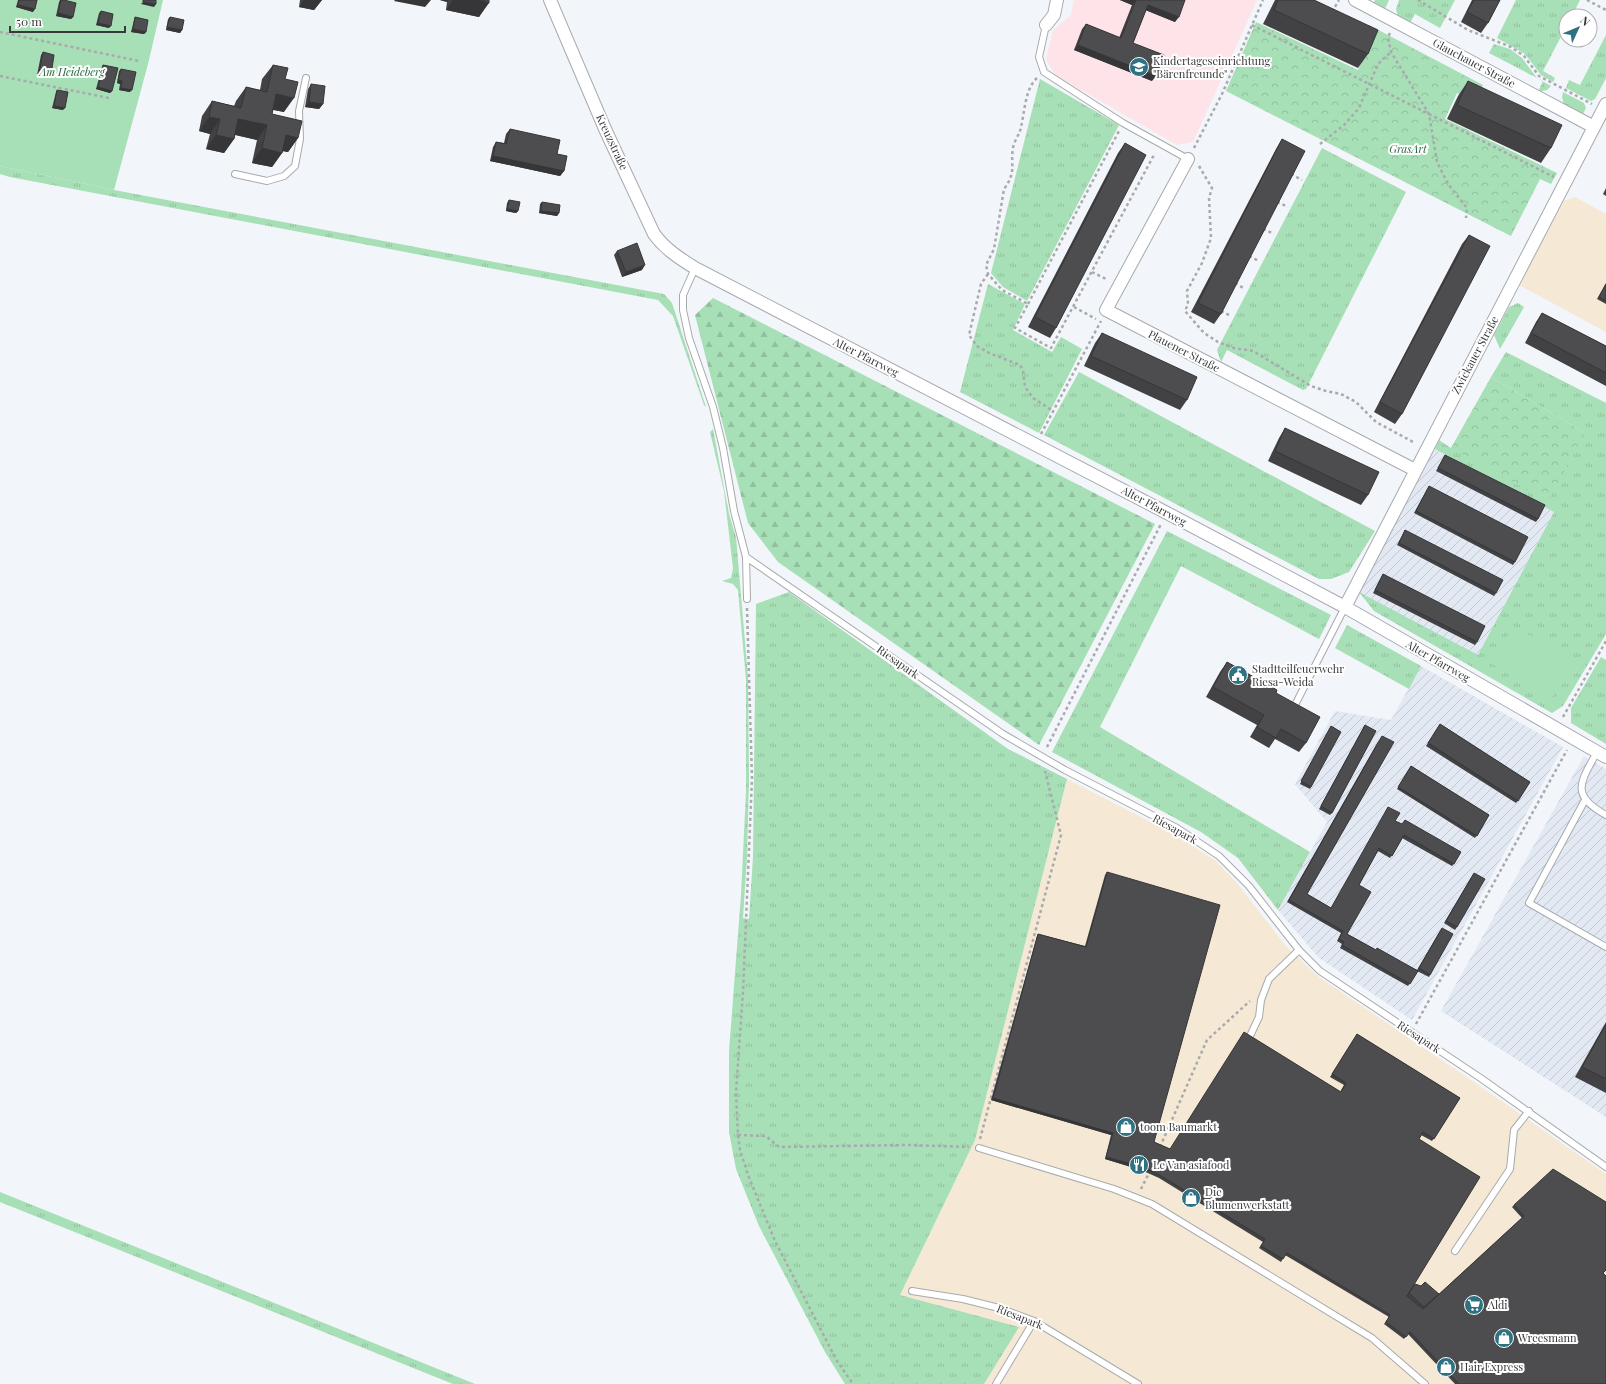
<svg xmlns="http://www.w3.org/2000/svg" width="1606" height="1384" viewBox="0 0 1606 1384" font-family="'Playfair Display',serif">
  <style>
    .commercial { fill: #f5e9d5 }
    .industrial { fill: url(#industrial-furrows) }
    .education { fill: #fee3e9 }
    .grass { fill: url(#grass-tufts) }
    .forest { fill: url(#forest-firs) }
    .park { fill: url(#park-crowns) }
    .garden { fill: #a7dfb6 }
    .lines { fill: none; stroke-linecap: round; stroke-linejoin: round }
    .lane-casing { stroke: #a7aaad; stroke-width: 8 }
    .street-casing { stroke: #a7aaad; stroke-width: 14 }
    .path { stroke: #a8aaad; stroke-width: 2.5; stroke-dasharray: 3 3; stroke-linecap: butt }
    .lane { stroke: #fff; stroke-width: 6 }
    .street { stroke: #fff; stroke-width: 12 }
    .wall { fill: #424144 }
    .shaded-wall { fill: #363537 }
    .building { fill: #4d4c4f; stroke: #363537 }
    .labels { text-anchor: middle; stroke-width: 4; stroke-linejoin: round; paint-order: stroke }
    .poi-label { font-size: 11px; fill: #37383a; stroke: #fff; text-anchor: start }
    .street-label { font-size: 11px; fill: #37383a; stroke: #fff }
    .park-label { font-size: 11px; font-style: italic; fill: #23663c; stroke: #fff }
  </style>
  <defs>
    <pattern id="industrial-furrows" width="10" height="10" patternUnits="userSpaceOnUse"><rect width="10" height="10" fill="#e2e9f3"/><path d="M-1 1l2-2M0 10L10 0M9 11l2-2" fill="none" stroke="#c2c9d1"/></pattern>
    <pattern id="grass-tufts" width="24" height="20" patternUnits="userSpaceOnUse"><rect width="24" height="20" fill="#a7dfb6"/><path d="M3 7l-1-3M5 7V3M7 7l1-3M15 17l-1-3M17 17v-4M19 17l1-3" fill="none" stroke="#90c09d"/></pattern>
    <pattern id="forest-firs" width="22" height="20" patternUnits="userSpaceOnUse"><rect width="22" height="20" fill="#a7dfb6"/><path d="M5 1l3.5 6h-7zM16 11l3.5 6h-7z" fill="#90c09d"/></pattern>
    <pattern id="park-crowns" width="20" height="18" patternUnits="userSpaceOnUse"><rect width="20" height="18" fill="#a7dfb6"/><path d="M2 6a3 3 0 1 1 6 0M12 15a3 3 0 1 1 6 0" fill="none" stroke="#90c09d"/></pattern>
  </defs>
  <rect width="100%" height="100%" fill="#f2f5f9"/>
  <path class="commercial" d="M1575 197 1606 214V332L1519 285 1564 201Z
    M1067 779 1172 833 1216 861 1237 883 1286 946 1319 977 1477 1084 1606 1174V1384H984L1018 1327 900 1295 975 1140Z"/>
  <path class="industrial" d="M1435 449 1554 512 1478 656 1359 592Z
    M1421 666 1563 747 1412 1020 1319 958 1278 910 1327 822 1295 784 1335 711 1391 720Z
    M1584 756 1606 769V1117L1441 1011Z"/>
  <path class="education" d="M1074 0H1257L1193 142 1177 145 1055 75 1046 59 1053 30 1071 15Z"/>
  <path class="grass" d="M1375 0H1389L1386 7 1381 10 1373 5Z
    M1399 0H1455L1440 28 1415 14 1409 25 1398 17 1396 9Z
    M1516 0H1580L1572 16H1566V27L1543 71 1555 78 1553 82 1541 75 1525 54 1497 38Z
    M1606 35V78L1595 99 1591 101 1566 88 1569 80 1580 85Z
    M1494 44 1510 49 1522 58 1537 78 1551 86 1547 90 1538 92 1543 81 1489 53Z
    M1040 79 1119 125 1027 301 1003 287 991 273Z
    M1563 92 1584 103 1586 108 1583 114 1564 105 1562 97Z
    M1322 148 1406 192 1306 389 1303 390 1227 350 1221 362 1217 350Z
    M0 166 114 190 664 294 672 303 706 407 704 405 673 316 658 300 10 177 0 174Z
    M988 284 1025 304 1013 330 1052 352 1061 337 1082 349 1039 433 960 392Z
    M1518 303 1524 307 1500 349 1494 335 1509 307Z
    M1506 352 1606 403V634L1563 706 1552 713 1374 611 1359 592 1478 655 1554 512 1435 449 1439 440 1451 448 1585 433 1491 377Z
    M1079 372 1375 531 1349 572 1331 579H1319L1044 435Z
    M713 429 729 514 736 537 748 677 749 779 747 856 743 918 749 919 753 857 756 604 789 592 1008 749 1067 779 975 1140 900 1295 1019 1327 984 1384H845L825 1352 759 1226 736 1169 729 1132V1051L741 895 746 792V680L738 590 733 584 722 581 731 578 733 568 724 491 710 432Z
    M1167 531 1331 615 1319 639 1181 566 1100 727 1310 852 1278 910 1238 858 1201 832 1052 752Z
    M1347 625 1421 666 1409 689 1335 648Z
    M1601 657 1606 660V744L1571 723V708Z
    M0 1192 475 1384H453L0 1202Z"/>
  <path class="forest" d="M713 298 1155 524 1039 745 778 562 748 523 695 315Z"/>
  <path class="park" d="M1256 22 1358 70 1370 44 1362 40 1369 25 1483 85 1477 96 1471 100 1457 93 1445 119 1557 173 1551 184 1540 179 1511 236 1226 91Z
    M1491 377 1585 433 1548 501 1451 448Z"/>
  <path class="garden" d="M0 0H163L148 64 114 190 0 166Z
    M1513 626 1573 659 1552 698 1492 664Z"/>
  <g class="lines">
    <g class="lane-casing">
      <path id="lane" d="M1046 25 1039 57 1044 72 1123 123 1188 159
        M235 174 267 181 284 176 295 166 300 139 299 111 306 78
        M695 268 683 295V310L689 338 713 407 723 448 734 511 746 557 747 599
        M746 557 1003 734 1065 770 1177 828 1219 856 1249 886 1299 950 1320 971 1482 1079 1606 1167
        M1294 707 1345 607
        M1597 752C1580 783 1570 795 1606 815
        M1585 800 1529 903 1606 947
        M1250 1036 1259 1017 1261 1000 1269 979 1299 950
        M979 1148 1114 1189 1152 1204 1372 1338 1425 1384
        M1455 1251 1510 1169 1514 1130 1529 1111
        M912 1291 963 1299 999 1308 1034 1321 1138 1384
        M996 1384 1034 1321"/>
    </g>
    <g class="street-casing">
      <path id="street" d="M550 0 605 129 654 234C665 249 679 258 695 268L1167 513 1345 607 1606 757
        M1355 0 1594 127
        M1046 25 1054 15 1057 0
        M1188 159 1106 310 1415 470
        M1345 607 1606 104"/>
    </g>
    <path class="path" d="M1418 0 1468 30 1511 47 1524 56 1539 76 1592 104
      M1587 0 1606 10
      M1332 12 1339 0
      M1252 25 1554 177
      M0 32 139 61
      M1390 33 1388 37 1391 52 1429 114 1437 162 1448 184 1467 208 1466 218
      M0 76 109 98
      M1037 78C1024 90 1025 114 1020 131 1018 136 1014 142 1013 148 1010 166 1017 171 1004 189L994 249 986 265 988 274 1002 290 1028 304 1015 328 1051 348 1155 153
      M1320 144 1344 125 1359 108 1378 64 1391 52
      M1194 148 1222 94 1263 0
      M1199 166 1212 188 1209 198 1211 238 1202 263 1187 291 1188 304 1185 311 1204 333 1218 342 1234 348 1253 351 1311 386 1326 391 1341 394 1356 402 1376 422 1415 443
      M1291 174 1302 180
      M1277 202 1288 207
      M1263 229 1274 234
      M1249 256 1259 261
      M1092 272 1108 280
      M988 274 981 284 969 335 977 346 989 353 1020 365 1023 370 1025 387 1033 398 1053 411
      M1235 283 1245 289
      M1028 304 1119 131
      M1074 307 1096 319
      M1221 311 1231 316
      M1041 434 1101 321
      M747 608 752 778 743 992 736 1092 738 1135 740 1150 748 1175 775 1241 837 1361 853 1384
      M1563 717 1606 641
      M1047 747 1161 524
      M1416 1024 1567 750
      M738 1135 766 1136 779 1147 908 1145 969 1147
      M980 1139 1061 835 1045 771
      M1160 1147 1207 1040 1250 1001
      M1141 1189 1149 1173"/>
    <use href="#lane" class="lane"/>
    <use href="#street" class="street"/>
  </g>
  <path class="wall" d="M18 0H37L33 12 16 7Z
    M60 0H64L73 17 71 19 56 16 59 2Z
    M300 0H322L314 10 299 7Z
    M440 0H489L479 17 446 10 447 2Z
    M1120 0H1185L1175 22 1146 10 1133 43 1152 81 1074 50 1082 29 1086 24 1119 38 1132 5Z
    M1275 0H1314L1368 54 1358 68 1263 24Z
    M1472 0H1500L1488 23 1481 33 1461 22Z
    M101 11 109 28 96 25 99 13Z
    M135 17 146 32 144 34 131 32 134 20Z
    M170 17 182 30 180 33 166 30 168 19Z
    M43 52 49 78 37 75 41 55Z
    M103 65 112 91 110 93 96 89 102 67Z
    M273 65 285 79 284 112 273 110 272 114 298 138 288 152 283 151 282 153 272 167 252 163 257 140 235 135 234 139 224 153 206 149 210 134 199 131 202 116 212 101 234 106 236 101 246 87 260 90 262 79Z
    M121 69 130 92 119 90 120 84 117 83 119 71Z
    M1468 81 1551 148 1541 163 1447 119 1458 96Z
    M311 84 323 104 319 109 305 107 308 89Z
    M57 90 63 110 52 108 56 92Z
    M510 129 557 154 564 171 560 176 490 161 493 147 496 142 504 143 506 134Z
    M1282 139 1221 314 1214 324 1191 312 1276 149Z
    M1125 143 1056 328 1050 338 1028 327 1118 153Z
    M1606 188V196L1603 194Z
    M509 200 518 211 516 213 506 211 507 203Z
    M542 202 559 213 557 216 539 213 540 204Z
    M1469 235 1402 414 1395 424 1374 412 1462 244Z
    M617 251 642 270 622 277 614 255Z
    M1606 283V304L1597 299Z
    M1542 313 1606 346V386L1525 343 1536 322Z
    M1102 333 1187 400 1180 410 1084 366 1095 343Z
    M1285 428 1368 495 1361 505 1268 461 1279 438Z
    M1445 455 1538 519 1536 522 1436 471Z
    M1429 486 1515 562 1513 565 1414 513Z
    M1405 530 1496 593 1494 596 1397 545Z
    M1383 574 1477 642 1475 645 1373 593Z
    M1227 662 1276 693 1306 743 1299 752 1275 739 1269 748 1250 737 1257 725 1206 697 1220 672Z
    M1440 724 1530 782 1516 803 1426 746Z
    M1365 725 1332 813 1330 815 1319 809Z
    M1331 726 1311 787 1310 789 1300 784Z
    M1380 738 1307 894 1331 908 1395 821 1454 864 1452 866 1402 838 1390 858 1378 851 1359 885 1347 934 1376 950 1417 970 1440 931 1430 975 1429 977 1417 971 1408 986 1340 948 1342 944 1337 941 1341 933 1287 902Z
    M1411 766 1489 815 1475 838 1397 789Z
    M1107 872 1154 1142 1170 1149 1340 1092 1344 1085 1330 1077 1357 1034 1460 1098 1432 1141 1421 1135 1419 1139 1413 1287 1438 1295 1522 1218 1512 1207 1514 1205 1604 1273 1606 1384H1455L1408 1334 1404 1339 1384 1324 1389 1317 1285 1255 1281 1262 1259 1248 1263 1242 1159 1178 1141 1170 1105 1159 1111 1135 991 1100 1037 936 1038 934 1085 946 1105 875Z
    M1472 876 1457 927 1455 930 1444 923Z
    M1606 1022V1093L1575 1077Z"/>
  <path class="shaded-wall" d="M304 0H322L314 10 299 7Z
    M395 0H431L425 7 394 1Z
    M440 0H448L447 2Z
    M453 0H477L489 3 479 17 446 10Z
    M1120 0H1136L1132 5Z
    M143 2 156 4 154 7 141 4Z
    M18 5 35 9 33 12 16 7Z
    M1148 5 1179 17 1175 22 1145 10Z
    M58 13 73 17 71 19 56 16Z
    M98 23 111 26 109 28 96 25Z
    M167 27 182 30 180 33 166 30Z
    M133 29 146 32 144 34 131 32Z
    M1078 45 1156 76 1152 81 1074 50Z
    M39 73 51 75 49 78 37 75Z
    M118 80 122 81 120 84 117 83Z
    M98 87 112 91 110 93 96 89Z
    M121 88 132 90 130 92 119 90Z
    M276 94 294 98 284 112 266 108Z
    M309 102 323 104 319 109 305 107Z
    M54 106 65 108 63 110 52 108Z
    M209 117 220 119 210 134 199 131Z
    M238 119 267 125 257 140 228 133Z
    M216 135 234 139 224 153 206 149Z
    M286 135 298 138 288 152 276 150Z
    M262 148 282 153 272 167 252 163Z
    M493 156 564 171 560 176 490 161Z
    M507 209 518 211 516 213 506 211Z
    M541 211 559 213 557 216 539 213Z
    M645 265 642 270 622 277 626 272Z
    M993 1098 1113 1133 1111 1135 991 1100Z
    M1106 1157 1143 1167 1141 1170 1105 1159Z"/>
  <path class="building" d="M19 0H37L35 9 18 5Z
    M61 0H64L76 3 73 17 58 13Z
    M143 0H156V4L143 2Z
    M477 0H489V3Z
    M1136 0H1185L1179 17 1148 5 1133 43 1164 55 1156 76 1078 45 1086 24 1121 38Z
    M1278 0H1314L1378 30 1368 54 1274 10Z
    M1474 0H1500L1488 23 1467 12Z
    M101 11 113 14 111 26 98 23Z
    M135 17 148 20 146 32 133 29Z
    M170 17 184 20 182 30 167 27Z
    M43 52 54 55 51 75 39 73Z
    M103 65 118 68 112 91 98 87Z
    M273 65 288 68 285 79 298 82 294 98 276 94 272 114 302 121 298 138 286 135 282 153 262 148 267 125 238 119 234 139 216 135 220 119 209 117 212 101 241 108 246 87 267 92Z
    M121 69 136 72 132 90 121 88 122 81 118 80Z
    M1468 81 1562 125 1551 148 1457 105Z
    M311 84 325 86 323 104 309 102Z
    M57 90 68 92 65 108 54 106Z
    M510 129 560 140 557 154 567 156 564 171 493 156 496 142 506 144Z
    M1282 139 1305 151 1221 314 1198 303Z
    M1125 143 1146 155 1056 328 1035 317Z
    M509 200 520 202 518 211 507 209Z
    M542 202 560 205 559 213 541 211Z
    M1469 235 1490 246 1402 414 1380 402Z
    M637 243 645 265 626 272 617 251Z
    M1606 284V301L1599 297Z
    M1542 313 1606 346V373L1531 333Z
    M1102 333 1197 377 1187 400 1091 356Z
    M1285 428 1379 472 1368 495 1275 451Z
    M1445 455 1545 505 1538 519 1438 468Z
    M1429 486 1528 537 1515 562 1416 511Z
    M1405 530 1503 580 1496 593 1399 543Z
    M1383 574 1485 626 1477 642 1375 590Z
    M1227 662 1277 690 1276 693 1320 717 1306 743 1281 729 1276 738 1257 727 1264 715 1213 687Z
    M1440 724 1530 782 1518 801 1428 743Z
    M1365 725 1376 731 1332 813 1321 806Z
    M1331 726 1341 732 1311 787 1301 781Z
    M1382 736 1394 742 1307 894 1331 908 1388 807 1400 813 1395 821 1402 824 1405 820 1461 852 1454 864 1404 835 1392 856 1379 848 1359 885 1371 892 1347 934 1376 950 1377 948 1418 971 1410 984 1342 945 1344 942 1339 939 1343 931 1289 900Z
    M1411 766 1489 815 1477 836 1398 787Z
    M1107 872 1220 905 1154 1142 1170 1149 1244 1032 1341 1092 1346 1083 1332 1074 1357 1034 1460 1098 1434 1139 1423 1132 1419 1139 1480 1177 1407 1296 1423 1309 1524 1216 1514 1205 1553 1169 1606 1202V1270L1603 1273 1606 1276V1384H1459L1410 1332 1406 1337 1386 1322 1390 1315 1287 1253 1283 1259 1261 1246 1265 1239 1161 1176 1143 1167 1106 1157 1113 1133 993 1098 1038 934 1086 947Z
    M1474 873 1485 879 1457 927 1446 921Z
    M1442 928 1453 934 1430 975 1419 968Z
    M1606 1024V1079L1582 1067Z
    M1425 1282 1439 1294 1424 1307 1409 1293 1415 1284 1421 1286Z"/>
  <defs>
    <g id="school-disc" transform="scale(1)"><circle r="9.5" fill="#2e7182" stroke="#fff"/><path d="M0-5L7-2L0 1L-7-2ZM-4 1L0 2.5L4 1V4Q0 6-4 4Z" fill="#fff"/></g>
    <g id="civic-disc" transform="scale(1)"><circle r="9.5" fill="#2e7182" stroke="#fff"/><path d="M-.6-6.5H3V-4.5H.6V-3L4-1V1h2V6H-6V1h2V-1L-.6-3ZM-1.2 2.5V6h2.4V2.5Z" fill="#fff"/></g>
    <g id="shop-disc" transform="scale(1)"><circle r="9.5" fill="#2e7182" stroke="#fff"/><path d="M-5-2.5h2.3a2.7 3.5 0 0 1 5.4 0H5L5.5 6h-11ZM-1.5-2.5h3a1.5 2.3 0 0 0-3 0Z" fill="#fff"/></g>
    <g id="restaurant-disc" transform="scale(1)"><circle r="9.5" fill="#2e7182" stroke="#fff"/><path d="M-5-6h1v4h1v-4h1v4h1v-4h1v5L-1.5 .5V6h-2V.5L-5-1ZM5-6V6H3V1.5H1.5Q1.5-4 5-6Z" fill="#fff"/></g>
    <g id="supermarket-disc" transform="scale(1)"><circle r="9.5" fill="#2e7182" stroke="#fff"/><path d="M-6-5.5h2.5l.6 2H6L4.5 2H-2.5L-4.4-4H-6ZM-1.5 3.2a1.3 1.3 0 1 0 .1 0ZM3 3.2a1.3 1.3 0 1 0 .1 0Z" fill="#fff"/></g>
  </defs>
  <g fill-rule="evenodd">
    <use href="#school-disc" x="1139" y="67"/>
    <use href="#civic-disc" x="1238" y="675"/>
    <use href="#shop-disc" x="1126" y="1127"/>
    <use href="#restaurant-disc" x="1139" y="1165"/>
    <use href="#shop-disc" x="1191" y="1198"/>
    <use href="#supermarket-disc" x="1474" y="1305"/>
    <use href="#shop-disc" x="1504" y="1338"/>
    <use href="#shop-disc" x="1446" y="1367"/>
  </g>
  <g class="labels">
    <g class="poi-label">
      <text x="1153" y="65">Kindertageseinrichtung<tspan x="1153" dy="13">"Bärenfreunde"</tspan></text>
      <text x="1252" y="673">Stadtteilfeuerwehr<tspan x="1252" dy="13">Riesa-Weida</tspan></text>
      <text x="1140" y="1131">toom Baumarkt</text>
      <text x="1153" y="1169">Le Van asiafood</text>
      <text x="1205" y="1196">Die<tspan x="1205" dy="13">Blumenwerkstatt</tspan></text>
      <text x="1488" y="1309">Aldi</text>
      <text x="1518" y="1342">Wreesmann</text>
      <text x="1460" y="1371">Hair Express</text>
    </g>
    <g class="street-label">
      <text transform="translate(1474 63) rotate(28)" y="4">Glauchauer Straße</text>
      <text transform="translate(612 142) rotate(65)" y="4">Kreuzstraße</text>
      <text transform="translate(1184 351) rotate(27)" y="4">Plauener Straße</text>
      <text transform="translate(1475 355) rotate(-62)" y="4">Zwickauer Straße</text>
      <text transform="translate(866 357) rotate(27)" y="4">Alter Pfarrweg</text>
      <text transform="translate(1154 506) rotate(28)" y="4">Alter Pfarrweg</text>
      <text transform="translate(1438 661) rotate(30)" y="4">Alter Pfarrweg</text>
      <text transform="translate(898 662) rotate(35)" y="4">Riesapark</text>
      <text transform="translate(1175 829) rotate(29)" y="4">Riesapark</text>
      <text transform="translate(1419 1037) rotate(33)" y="4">Riesapark</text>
      <text transform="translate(1020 1317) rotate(22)" y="4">Riesapark</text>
    </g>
    <g class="park-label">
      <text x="72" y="76">Am Heideberg</text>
      <text x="1408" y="153">GrasArt</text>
    </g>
  </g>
  <g transform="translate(1578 28) rotate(46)"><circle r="19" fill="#ffffff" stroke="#afafb0"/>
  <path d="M0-3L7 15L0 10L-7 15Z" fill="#2e7182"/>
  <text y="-6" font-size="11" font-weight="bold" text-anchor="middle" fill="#37383a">N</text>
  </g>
  <path d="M10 26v6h115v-6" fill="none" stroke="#37383a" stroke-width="2"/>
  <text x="16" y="26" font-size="12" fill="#37383a" stroke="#ffffff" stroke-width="3" paint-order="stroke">50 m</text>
</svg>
